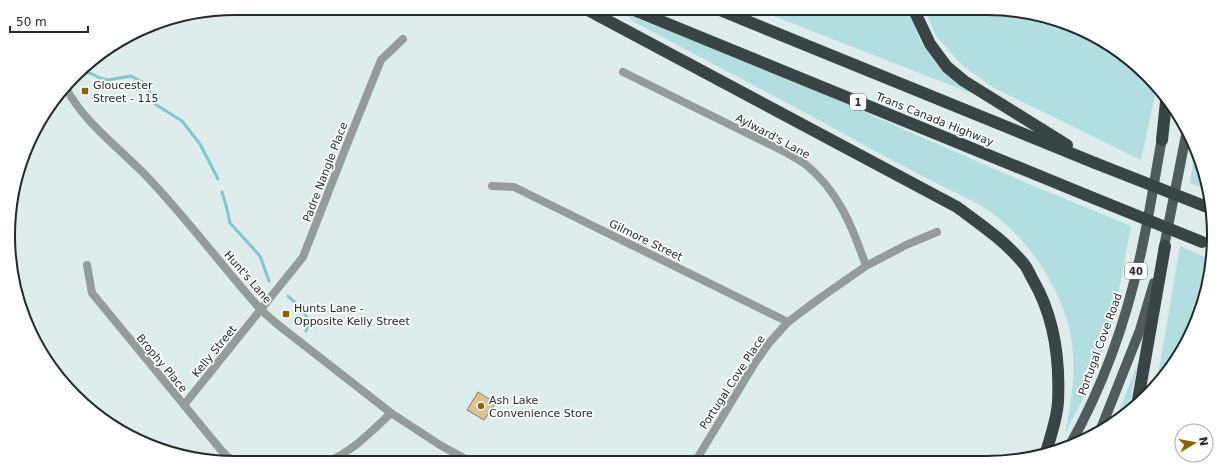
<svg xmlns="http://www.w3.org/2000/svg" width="1222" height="471" viewBox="0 0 1222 471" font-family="'DejaVu Sans',sans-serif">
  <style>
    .green { fill: #b3dee0 }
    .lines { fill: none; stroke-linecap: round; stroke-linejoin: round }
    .stream { stroke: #82c7cb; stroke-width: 3 }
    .building { fill: #ddc192; stroke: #837e75 }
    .street { stroke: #959a9b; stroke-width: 8 }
    .primary { stroke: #515b5b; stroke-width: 10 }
    .highway { stroke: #394545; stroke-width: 12 }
    .highway-bridge { stroke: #394545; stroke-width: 12 }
    .poi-dot { fill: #8c6405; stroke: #fff; stroke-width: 1.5 }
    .labels { text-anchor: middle; stroke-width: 3.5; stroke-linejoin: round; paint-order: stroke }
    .shield { fill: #fff; stroke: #666a6a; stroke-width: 1 }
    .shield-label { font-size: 10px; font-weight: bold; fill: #242a2a }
    .poi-label { font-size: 11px; fill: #242a2a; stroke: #fff; text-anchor: start }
    .street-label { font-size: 11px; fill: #242a2a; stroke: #fff }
    .rim { fill: none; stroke: #242a2a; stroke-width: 2 }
  </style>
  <rect width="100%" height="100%" fill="#deecec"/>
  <path class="green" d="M615 8 640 20 719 50 830 97 1024 182 1131 226 1113 323 1092 381 1065 434C1071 404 1076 373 1072 343 1065 291 1025 232 980 205 965 197 949 190 934 182 910 170 887 157 864 145 789 103 712 64 636 23Z
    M753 8H908L920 41 937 65 973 94Z
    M924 8H986L1046 16 1125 55 1156 91 1141 160 992 87 962 65 936 36Z
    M1194 154 1207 190 1190 183Z
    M1180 246 1209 259 1206 295 1183 349 1157 381Z
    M1142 353 1133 386 1129 411 1115 421Z"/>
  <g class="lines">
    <path class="stream" d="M79 73H90L100 78 108 80 131 76 146 84 155 104 182 121 200 144 218 179
      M222 192 227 209 230 223 260 256 269 281
      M288 296C298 306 313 315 306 331"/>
  </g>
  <path class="building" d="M478 392 496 403 484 420 467 410Z"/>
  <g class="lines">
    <path class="street" d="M623 72 787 153C793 157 800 160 805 164 838 190 853 228 866 266
      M66 88C86 126 124 151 152 182 190 223 224 268 261 310L277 324 391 413 440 445 471 462
      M492 186 514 187 788 322
      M87 265 92 293 221 450 228 457 239 463
      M184 405 303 257 346 147 381 60 403 39
      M695 462 755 363 769 343 788 322 820 298 866 266 906 245 937 232
      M325 463C353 451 370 433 391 413"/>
    <path class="primary" d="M1163 252 1187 130
      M1100 431 1140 330 1154 283
      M1070 445C1105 383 1129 312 1143 243 1151 206 1156 169 1163 133"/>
    <path class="highway" d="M584 8 957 207C980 224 1005 241 1024 264 1028 269 1030 275 1033 280 1054 316 1060 360 1058 402 1057 418 1051 436 1046 452
      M629 8 1086 195
      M715 8 1095 163
      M913 8 930 44 947 67 964 81 1067 145
      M1162 140 1166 102
      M1137 406 1165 246"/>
    <path class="highway-bridge" d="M1095 163 1212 209
      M1086 195 1202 242"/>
  </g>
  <g class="poi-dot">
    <rect x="81" y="87" width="8" height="8" rx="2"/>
    <rect x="282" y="310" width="8" height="8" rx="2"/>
    <circle cx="481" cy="406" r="4"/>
  </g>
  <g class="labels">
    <g class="shield">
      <rect x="850" y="94" width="16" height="16" rx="3"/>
      <rect x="1125" y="263" width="22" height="16" rx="3"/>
    </g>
    <g class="shield-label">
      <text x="858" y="106">1</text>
      <text x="1136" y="275">40</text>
    </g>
    <g class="poi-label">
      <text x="93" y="89">Gloucester<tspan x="93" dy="13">Street - 115</tspan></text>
      <text x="294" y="312">Hunts Lane -<tspan x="294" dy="13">Opposite Kelly Street</tspan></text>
      <text x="489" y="404">Ash Lake<tspan x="489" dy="13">Convenience Store</tspan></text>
    </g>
    <g class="street-label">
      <text transform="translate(935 119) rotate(22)" y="4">Trans Canada Highway</text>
      <text transform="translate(773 136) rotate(28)" y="4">Aylward's Lane</text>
      <text transform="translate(325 172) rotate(-69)" y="4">Padre Nangle Place</text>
      <text transform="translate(646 240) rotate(26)" y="4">Gilmore Street</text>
      <text transform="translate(248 277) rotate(49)" y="4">Hunt's Lane</text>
      <text transform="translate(1100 344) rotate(-70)" y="4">Portugal Cove Road</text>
      <text transform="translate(214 351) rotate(-51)" y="4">Kelly Street</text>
      <text transform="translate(162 363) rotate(50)" y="4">Brophy Place</text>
      <text transform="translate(732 382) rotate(-57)" y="4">Portugal Cove Place</text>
    </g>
  </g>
  <path d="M0 0H1222V471H0ZM235 15H987A220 220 0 0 1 1207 235V236A220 220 0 0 1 987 456H235A220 220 0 0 1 15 236V235A220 220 0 0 1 235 15Z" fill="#fff" fill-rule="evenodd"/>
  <path class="rim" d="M235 15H987A220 220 0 0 1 1207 235V236A220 220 0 0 1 987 456H235A220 220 0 0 1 15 236V235A220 220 0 0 1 235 15Z"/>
  <g transform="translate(1194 443) rotate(80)"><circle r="19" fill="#ffffff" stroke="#a7aaaa"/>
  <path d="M0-3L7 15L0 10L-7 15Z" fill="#8c6405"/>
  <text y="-6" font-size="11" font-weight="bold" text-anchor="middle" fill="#242a2a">N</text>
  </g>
  <path d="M10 26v6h78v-6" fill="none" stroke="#242a2a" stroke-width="2"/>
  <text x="16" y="26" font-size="12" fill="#242a2a" stroke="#ffffff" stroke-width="3" paint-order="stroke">50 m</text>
</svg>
